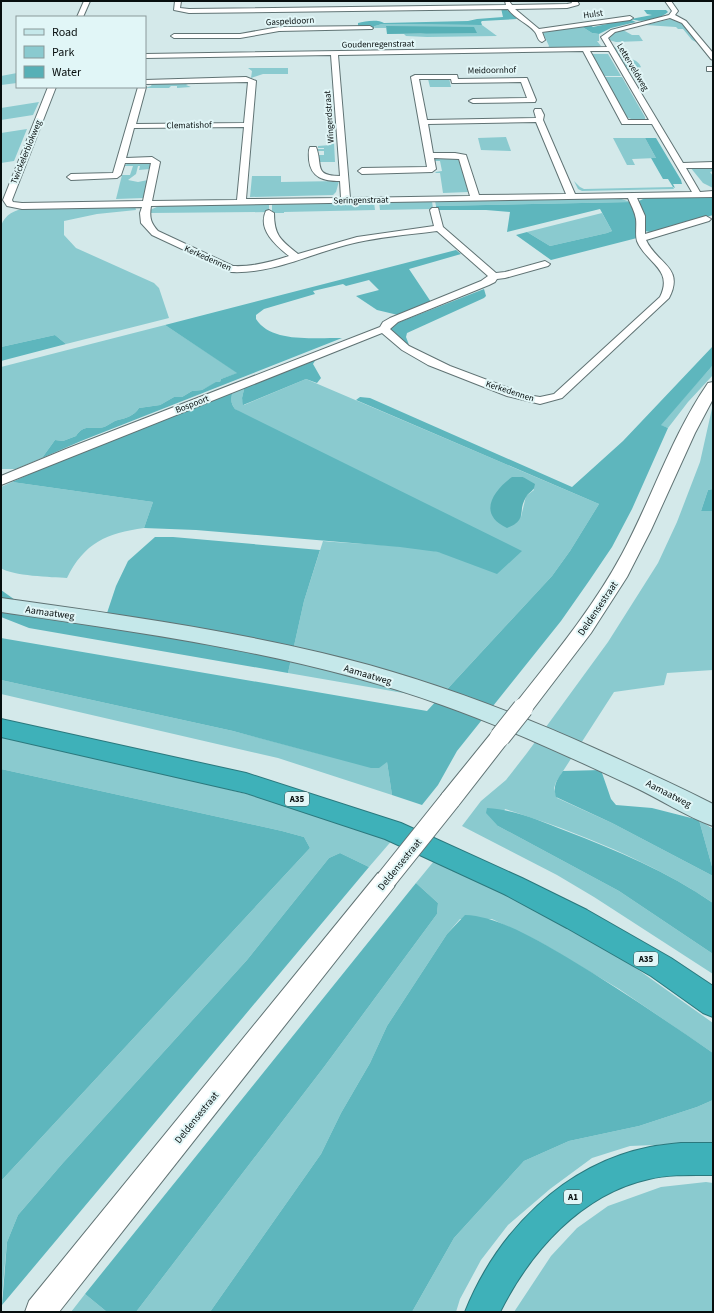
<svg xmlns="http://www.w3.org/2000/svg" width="714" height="1313" viewBox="0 0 714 1313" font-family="'Source Sans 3',sans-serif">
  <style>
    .green { fill: #8acacf; fill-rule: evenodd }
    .forest { fill: #5eb6bd }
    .water { fill: #57b0b6 }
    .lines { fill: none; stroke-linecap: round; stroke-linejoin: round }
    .minor-casing { stroke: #607374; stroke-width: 2 }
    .tertiary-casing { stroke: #607374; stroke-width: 2 }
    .secondary-casing { stroke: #607374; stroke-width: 2 }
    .motorway-casing { stroke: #2b787d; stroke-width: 2 }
    .minor { fill: #fff; fill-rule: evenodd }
    .tertiary { fill: #fff; fill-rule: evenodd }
    .secondary { fill: #c5e8ea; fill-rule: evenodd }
    .motorway { fill: #3eb1b9; fill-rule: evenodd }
    .tertiary-bridge-casing { stroke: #607374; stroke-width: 22; stroke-linecap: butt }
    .tertiary-bridge { stroke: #fff; stroke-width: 20 }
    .labels { text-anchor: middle; stroke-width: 4; stroke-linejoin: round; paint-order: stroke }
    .far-street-label { font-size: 9px; fill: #070e0e; stroke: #e1f6f7 }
    .shield { fill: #e1f6f7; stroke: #485454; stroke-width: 1 }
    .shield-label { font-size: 9px; font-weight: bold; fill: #070e0e }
    .street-label { font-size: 10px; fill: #070e0e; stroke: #e1f6f7 }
  </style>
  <rect width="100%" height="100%" fill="#d4e9ea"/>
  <path class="green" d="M671 19C683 19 690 36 698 43L692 40 683 29H678L676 27 645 25Z
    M382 24 482 25 497 36 427 37 406 36 404 34H426L386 27V28H374L375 26Z
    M581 26 592 33 599 34V41H597L601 46 596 48H548L549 46 543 33H541Z
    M623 30 632 35H639L643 41 616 42 609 40 610 36 616 32Z
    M616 47 624 49 619 50 624 58C631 58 638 60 641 67L634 70H628L614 48Z
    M591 54H608L621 76H603Z
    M248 68H288V74H263L251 78 252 71Z
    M17 73V83L1 85V76Z
    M604 77H622L645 117V119L634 120 626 117Z
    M449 78 451 87H430L428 79Z
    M178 82H192L186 85 191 87 177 88V86H171L169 88H145L151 86 152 84H146V83L178 84Z
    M39 102 33 115 1 120V108Z
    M27 129 14 161 1 163V133Z
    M506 137 511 151 481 150 478 138Z
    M613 138H645L656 158 632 159 635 165H627Z
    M331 142H334L335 162H319L318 155H324V151H318V149H324V148H318V146L331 145Z
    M437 157H457L460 160 468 192 443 193 440 173H436L435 172 442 171 440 161H434V159Z
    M148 162 151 164 150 169 139 170 140 166H138L136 174 128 180 138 182 148 180 143 198 116 199 122 175H130L133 166H125V165L129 163Z
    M690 167H713V171L710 172 713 176V188L703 183Z
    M252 176H281V182L339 181 336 192 333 195 250 197Z
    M574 181 580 187 584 189 673 187 674 189 582 191 578 189Z
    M618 198 631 202 436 206 435 201Z
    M432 201 433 209 380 210 379 202Z
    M374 202 375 210 284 212V213H272V204Z
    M269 204V212L149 213 150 210 159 206Z
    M135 206 136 210 97 214 64 221V235L76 248 154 283 159 288 169 318 66 344 55 335 1 347V226C5 214 15 210 26 208Z
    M602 213 612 231 607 233 550 246 527 232Z
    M165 325 238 373 221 379 220 382 216 383 202 390 192 391 182 397H174L160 405 139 408C134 416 126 418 118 420 113 421 109 425 104 427 92 430 84 423 76 436L63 441 55 440 42 458 16 469H1V367Z
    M713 365V375L688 402 668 428 660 425Z
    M306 379 599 504 570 551 552 576 438 699 288 673 304 601 323 541C361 545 411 544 447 554L235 409C230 403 231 398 233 390L245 385 242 398 244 405ZM523 477 534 490 526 496 521 517Z
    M713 404V489L708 490 701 511H713V670L667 673 664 685 614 692 556 782 554 788 557 798 612 823 713 876V903C653 862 575 831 505 809L498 826 619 891 713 954V974L594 897 557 875 462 826 481 801 506 780 527 753 608 642 658 563 677 522 700 462Z
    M12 482 153 502 144 528C107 533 84 543 67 578 52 577 12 576 1 568V487Z
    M1 680 233 731 324 755 387 762 392 795 278 758 1 694Z
    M1 736 155 771 258 797 394 838 369 867 340 853 329 858 247 960 62 1164 18 1215 7 1242 1 1307V1181L310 848 304 837 282 831 1 769Z
    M699 820 713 829V870Z
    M434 861 531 905 588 934 713 1023V1053L619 989 540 942 492 919H460L447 934 387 1026 370 1063 341 1113 321 1154 210 1312H136L324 1067 437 914 438 903 416 883Z
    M713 1100V1145L701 1143 630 1146 592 1158 550 1189 508 1225 481 1260 460 1299 456 1312H412L454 1238 524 1161 569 1141 639 1126 697 1107Z
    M706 1182 713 1183V1312H514L551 1256 577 1228 608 1206 661 1187Z
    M85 1294 107 1312H71Z"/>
  <path class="forest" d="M501 8H505L517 19 482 21 481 22 482 25 382 24 375 26 373 28 358 27V23C365 21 378 19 384 23L468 21 477 19 503 17Z
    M644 10H666L668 12C659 20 641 23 631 19L652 15 647 14Z
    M629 19 636 22 611 28 599 34 592 33 581 26 590 25 593 27 607 24 604 23Z
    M645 138H656L681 180 682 184H673L675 188 673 187 668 179H663L651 158H656Z
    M713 197V215L655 233 645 231 637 202 645 198Z
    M631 202 636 214 637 238 551 260 516 235 527 232 550 246 607 233 612 231 600 209 507 232 510 212 486 210H437L436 206Z
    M456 250 461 254 409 269 431 302 398 315 377 310 356 296 379 290 369 280 346 286 343 284 313 291 315 294 264 309 256 315V319C272 344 316 337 342 338L81 441 42 458 55 440 63 441 76 436C84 423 92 430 104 427 109 425 113 421 118 420 126 418 134 416 139 408L160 405 174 397H182L192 391 202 390 216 382H220L221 379 237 373 165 325Z
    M484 289 486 296 484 298 407 333 406 337 409 345 400 340 390 330 392 325Z
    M55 335 66 344 1 361V347Z
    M713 346V365L661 425 668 428 632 509 612 547 589 581 561 621 457 751 438 785 422 805 392 795 387 762 379 768H371L233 731 1 680V638L427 711 552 576 570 551 599 504 356 400 360 397 370 398 572 487 623 441Z
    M318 356 313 364 321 378 317 383 306 379 243 405 242 398 245 385Z
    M233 390C231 398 230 403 235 409L522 551 497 574 438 552 400 547 196 530 144 528 153 502 12 482 70 456Z
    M713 489V511H701L708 490Z
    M155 537H173L320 550 304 601 288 673 29 628 1 617V590L35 614 106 616 116 586 128 561Z
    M1 769 282 831 304 837 310 848 1 1181Z
    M601 770 611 799 616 805 652 808 699 820 713 870V876L612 823 556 797C553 786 556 781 563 771Z
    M487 808C516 810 538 820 566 831 616 850 668 872 713 903V954L619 891 498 826 486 813Z
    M340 853 369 867 2 1305 7 1242 18 1215 62 1164 247 960 329 858Z
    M416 883 438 903 437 914 324 1067 136 1312H107L85 1294Z
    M465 915C498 916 539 941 568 958 618 988 665 1020 713 1053V1100L697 1107 639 1126 569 1141 524 1161 454 1238 412 1312H210L321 1154 341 1113 370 1063 387 1026 447 934Z"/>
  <path class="water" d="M386 26 474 27 477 33 387 34Z
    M512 477H523L535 484 534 488C532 492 528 493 526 497 517 512 528 520 507 528 477 514 493 491 512 477Z"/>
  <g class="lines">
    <g class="minor-casing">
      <path id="minor" d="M84 1H90L83 17H77Z
        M175 1H181L180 8 189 9 506 5 505 1H509L512 5 567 4 572 3 571 1H577L579 4 578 5 567 8 515 9 539 29 630 16 633 18 630 20 542 32 545 40 542 42C537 40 538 36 535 32 528 23 515 19 508 9L189 13 174 10Z
        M665 1H671L678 11 675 15 686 21 713 53V60L711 59 682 23 670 18 615 32 608 38 683 163 713 162V168H686L700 192 713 191V197L637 198 645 216V234L706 216 711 219 709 221 646 240C657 264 685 267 669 298L562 398 540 404 507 396 428 365 402 350 382 333 1 485V476L66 449 380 327 383 322 390 318 481 281 488 276 437 231C407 235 376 237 346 245 308 255 271 274 231 272L152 235 141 223 140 213 142 207 22 209 7 206 3 200 48 87H56L12 200 13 202 22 203 143 201 151 163H125L121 175 117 178 71 180 67 177 71 174 113 173 138 87H146L136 124 244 123 248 82 145 84V80L246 77 256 81 246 199 341 198 340 181C324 181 311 178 309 160 309 156 308 151 310 147H316C323 165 313 176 340 176L331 55 145 58V54L607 47 601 37 611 30 669 15 672 11ZM583 51 622 124H652L692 192 575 194 543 120 544 115 541 109H535L534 111 536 118 427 120 419 79H451L452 83H455L521 82 527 98 473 99 469 101 473 103 535 102 536 100 527 78 458 79 457 75H415L411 77 427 167 362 168 358 171 362 174 432 172 436 169 434 158 459 159 470 196 350 198 338 55ZM590 51H609L649 120H628ZM536 122 566 194 479 195 466 155 455 153H433L428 124ZM244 127 237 200 152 201 160 162 152 157 126 158 134 128ZM628 198C631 205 635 212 636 219 637 226 635 234 637 241 646 263 674 269 660 297L554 394 540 397 527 395 450 366 409 346 390 329 398 322 489 285 495 282 497 279 505 278 548 266 550 264 545 261 505 272 496 273 443 227 438 208H432L430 210 434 226 357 237 298 254C281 240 274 236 274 213L269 210 266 211C257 230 277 246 289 256 271 262 252 267 233 266L158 231C151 223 149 218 151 206Z
        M370 26 373 28 372 29 279 31 240 38H174L171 36 174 34H240L279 27Z
        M707 67H713V71H707Z"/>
    </g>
    <g class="tertiary-casing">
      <path id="tertiary" d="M713 382V399L695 433 651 530 627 577 591 633 530 713 523 716 516 713 513 708 516 703C554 655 593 608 622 554 652 498 672 435 708 383Z
        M500 729 507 731 510 737 507 743 458 806 450 809 442 806 439 800 442 794 493 731Z
        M386 870 394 873 397 880 394 887 59 1312H25L29 1301 378 873Z"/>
    </g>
    <g class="secondary-casing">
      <path id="secondary" d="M1 598C109 613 217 628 322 653 416 675 507 709 594 748 634 766 674 784 713 804V826C687 817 658 798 632 786 570 757 507 728 442 705 300 654 150 634 1 612Z"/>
    </g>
    <g class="motorway-casing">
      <path id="motorway" d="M1 719 246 773 401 823 522 878 587 910 671 958 713 986V1017L703 1013 651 976 567 928 504 894 385 839 246 793 1 737Z
        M681 1143H713V1175C692 1175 670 1174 649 1179 581 1194 530 1252 500 1312H465C497 1232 564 1164 650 1147 660 1145 671 1144 681 1143Z"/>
    </g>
    <use href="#minor" class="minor"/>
    <use href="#tertiary" class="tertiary"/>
    <use href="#secondary" class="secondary"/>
    <use href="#motorway" class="motorway"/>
    <g class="tertiary-bridge-casing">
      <path id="tertiary-bridge" d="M500 737 523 708
        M386 880 450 800"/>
    </g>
    <use href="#tertiary-bridge" class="tertiary-bridge"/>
  </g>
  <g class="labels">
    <g class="far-street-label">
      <text transform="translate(593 14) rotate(-8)" y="3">Hulst</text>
      <text transform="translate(290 21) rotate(-3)" y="3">Gaspeldoorn</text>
      <text transform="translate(378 44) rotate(-1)" y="3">Goudenregenstraat</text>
      <text transform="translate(633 67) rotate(59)" y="3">Letterveldweg</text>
      <text transform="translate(492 70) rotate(-1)" y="3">Meidoornhof</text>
      <text transform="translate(329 117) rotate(-94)" y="3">Wingerdstraat</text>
      <text transform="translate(189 125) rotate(-1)" y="3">Clematishof</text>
      <text transform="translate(26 152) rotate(-68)" y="3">Twickelerblokweg</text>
      <text transform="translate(361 200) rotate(-1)" y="3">Seringenstraat</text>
      <text transform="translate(208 258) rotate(24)" y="3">Kerkedennen</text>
      <text transform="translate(510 391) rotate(18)" y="3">Kerkedennen</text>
      <text transform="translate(192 404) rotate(-21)" y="3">Bospoort</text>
    </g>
    <g class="shield">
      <rect x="285" y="792" width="24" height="14" rx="3"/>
      <rect x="634" y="952" width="24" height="14" rx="3"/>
      <rect x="564" y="1190" width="18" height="14" rx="3"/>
    </g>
    <g class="shield-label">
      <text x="297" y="802">A35</text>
      <text x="646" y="962">A35</text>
      <text x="573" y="1200">A1</text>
    </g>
    <g class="street-label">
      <text transform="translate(597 608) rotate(-56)" y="4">Deldensestraat</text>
      <text transform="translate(50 612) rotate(8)" y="4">Aamaatweg</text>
      <text transform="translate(368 674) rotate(16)" y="4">Aamaatweg</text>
      <text transform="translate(669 793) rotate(27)" y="4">Aamaatweg</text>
      <text transform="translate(399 864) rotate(-51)" y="4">Deldensestraat</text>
      <text transform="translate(196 1117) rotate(-51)" y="4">Deldensestraat</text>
    </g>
  </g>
  <rect width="714" height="1313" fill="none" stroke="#070e0e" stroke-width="4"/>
  <rect x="16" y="16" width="130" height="72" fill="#e1f6f7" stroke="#8a999a"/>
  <rect x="24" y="29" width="20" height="6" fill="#c5e8ea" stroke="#8a999a"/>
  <text x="52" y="36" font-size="12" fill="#070e0e">Road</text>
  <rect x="24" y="46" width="20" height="12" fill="#8acacf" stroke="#8a999a"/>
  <text x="52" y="56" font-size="12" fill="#070e0e">Park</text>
  <rect x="24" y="66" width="20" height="12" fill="#57b0b6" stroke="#8a999a"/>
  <text x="52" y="76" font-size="12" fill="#070e0e">Water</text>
</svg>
